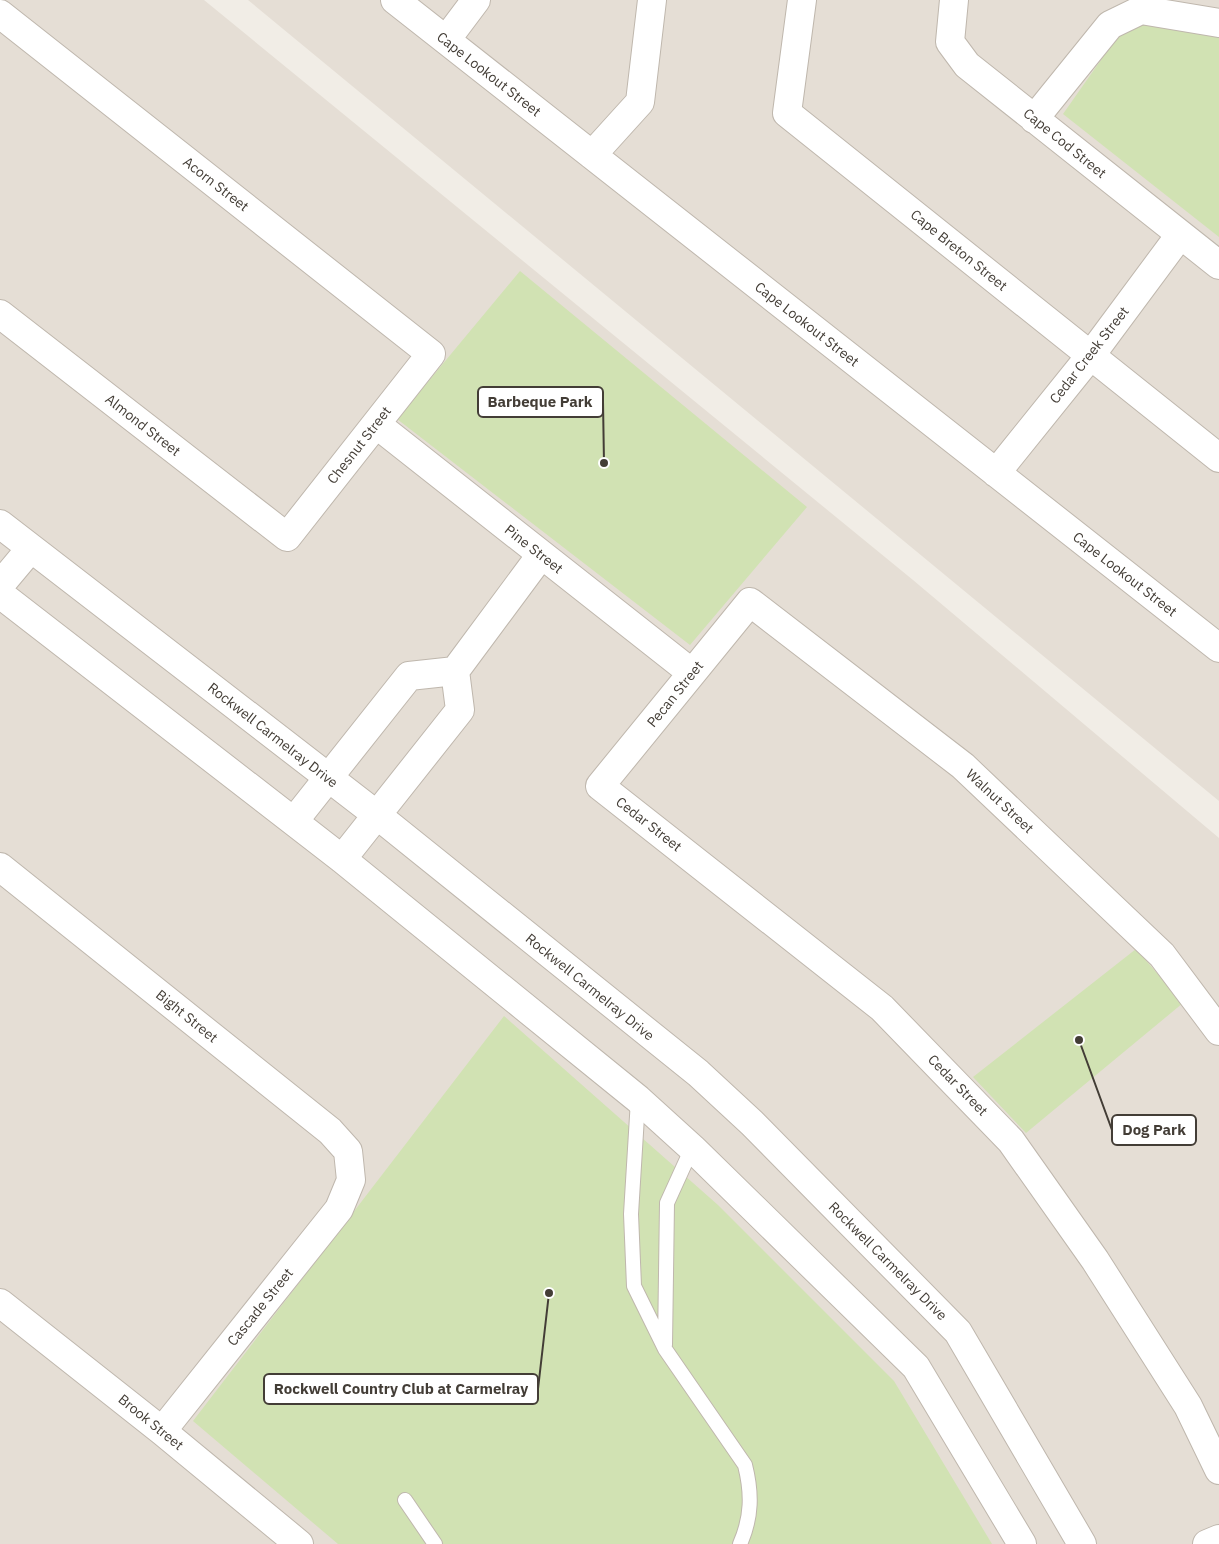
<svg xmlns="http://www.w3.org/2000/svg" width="1219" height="1544" viewBox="0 0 1219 1544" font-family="'IBM Plex Sans',sans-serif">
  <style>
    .residential { fill: #e5ded5 }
    .green { fill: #d1e2b3 }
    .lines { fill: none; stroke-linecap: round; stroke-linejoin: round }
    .lane-casing { stroke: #bfb7ad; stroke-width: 16 }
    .street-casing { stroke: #bfb7ad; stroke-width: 30 }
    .lane { stroke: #fff; stroke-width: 14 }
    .street { stroke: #fff; stroke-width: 28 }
    .labels { text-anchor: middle; stroke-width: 4; stroke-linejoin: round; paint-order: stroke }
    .street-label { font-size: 14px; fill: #433d36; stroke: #fff }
    .leader { fill: none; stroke: #433d36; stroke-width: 2 }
    .callout-dot { fill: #433d36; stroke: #fff; stroke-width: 2 }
    .callout { fill: #fff; stroke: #433d36; stroke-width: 2 }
    .callout-label { font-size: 15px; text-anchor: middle; font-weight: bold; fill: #433d36 }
  </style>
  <rect width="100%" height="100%" fill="#f1ede6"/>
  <path class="residential" d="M0 0H204L913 580 1219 838V1544H0Z
    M248 0H1219V801Z"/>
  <path class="green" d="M1145 21 1219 34V237L1063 114 1117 37Z
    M520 271 807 507 690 645 397 419Z
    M1136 949 1183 1003 1026 1133 973 1077Z
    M504 1016 718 1205 894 1381 992 1544H338L193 1421Z"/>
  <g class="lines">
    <g class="lane-casing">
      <path id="lane" d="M638 1100 631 1214 634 1286 665 1349 745 1465C752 1493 752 1517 740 1544
        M665 1345 667 1203 692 1148
        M405 1500 435 1544"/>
    </g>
    <g class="street-casing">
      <path id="street" d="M395 0 1219 648
        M802 0 787 113 1219 458
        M954 0 950 42 967 65 1219 265
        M0 14 431 354 287 537 0 314
        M446 40 476 0
        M1034 119 1110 25 1141 10 1219 23
        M592 155 640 102 652 0
        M376 424 692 673
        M996 473 1091 355 1180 235
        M0 524 377 815 698 1073 752 1123 958 1332 1082 1544
        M0 585 31 548
        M0 594 342 859 638 1099 692 1148 916 1367 1022 1544
        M294 821 409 676 455 671
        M342 859 460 710 455 671 541 555
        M0 867 330 1131 348 1151 351 1180 339 1209 162 1431
        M1219 1031 1162 955 963 766 750 602 600 786 882 1008 1011 1141 1095 1260 1188 1406 1219 1470
        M0 1303 162 1431 299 1544
        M1207 1544 1219 1539"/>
    </g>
    <use href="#lane" class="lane"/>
    <use href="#street" class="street"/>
  </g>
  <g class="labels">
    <g class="street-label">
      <text transform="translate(489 74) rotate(38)" y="5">Cape Lookout Street</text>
      <text transform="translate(1065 143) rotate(39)" y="5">Cape Cod Street</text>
      <text transform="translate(216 184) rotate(38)" y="5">Acorn Street</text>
      <text transform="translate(959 250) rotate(39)" y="5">Cape Breton Street</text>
      <text transform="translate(807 324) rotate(38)" y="5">Cape Lookout Street</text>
      <text transform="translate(1089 355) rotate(-52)" y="5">Cedar Creek Street</text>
      <text transform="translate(143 425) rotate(38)" y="5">Almond Street</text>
      <text transform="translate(359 445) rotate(-52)" y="5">Chesnut Street</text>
      <text transform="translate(534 549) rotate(38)" y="5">Pine Street</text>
      <text transform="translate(1125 574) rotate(38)" y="5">Cape Lookout Street</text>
      <text transform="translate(675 694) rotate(-51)" y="5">Pecan Street</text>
      <text transform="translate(273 735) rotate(38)" y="5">Rockwell Carmelray Drive</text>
      <text transform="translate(1000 801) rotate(43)" y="5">Walnut Street</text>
      <text transform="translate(649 824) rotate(38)" y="5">Cedar Street</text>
      <text transform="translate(590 987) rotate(39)" y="5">Rockwell Carmelray Drive</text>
      <text transform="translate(187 1016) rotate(39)" y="5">Bight Street</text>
      <text transform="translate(958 1085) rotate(46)" y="5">Cedar Street</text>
      <text transform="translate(888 1261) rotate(45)" y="5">Rockwell Carmelray Drive</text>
      <text transform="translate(260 1307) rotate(-51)" y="5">Cascade Street</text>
      <text transform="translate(151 1422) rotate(39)" y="5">Brook Street</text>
    </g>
  </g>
  <path class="leader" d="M604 463L603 402M1079 1040L1112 1130M549 1293L538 1389"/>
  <g class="callout-dot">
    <circle cx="604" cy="463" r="5"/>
    <circle cx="1079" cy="1040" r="5"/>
    <circle cx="549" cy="1293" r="5"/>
  </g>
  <g class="callout">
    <rect x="478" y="387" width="125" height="30" rx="5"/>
    <rect x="1112" y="1115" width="84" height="30" rx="5"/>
    <rect x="264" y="1374" width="274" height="30" rx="5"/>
  </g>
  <g class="callout-label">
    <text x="540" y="407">Barbeque Park</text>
    <text x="1154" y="1135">Dog Park</text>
    <text x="401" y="1394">Rockwell Country Club at Carmelray</text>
  </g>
</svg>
